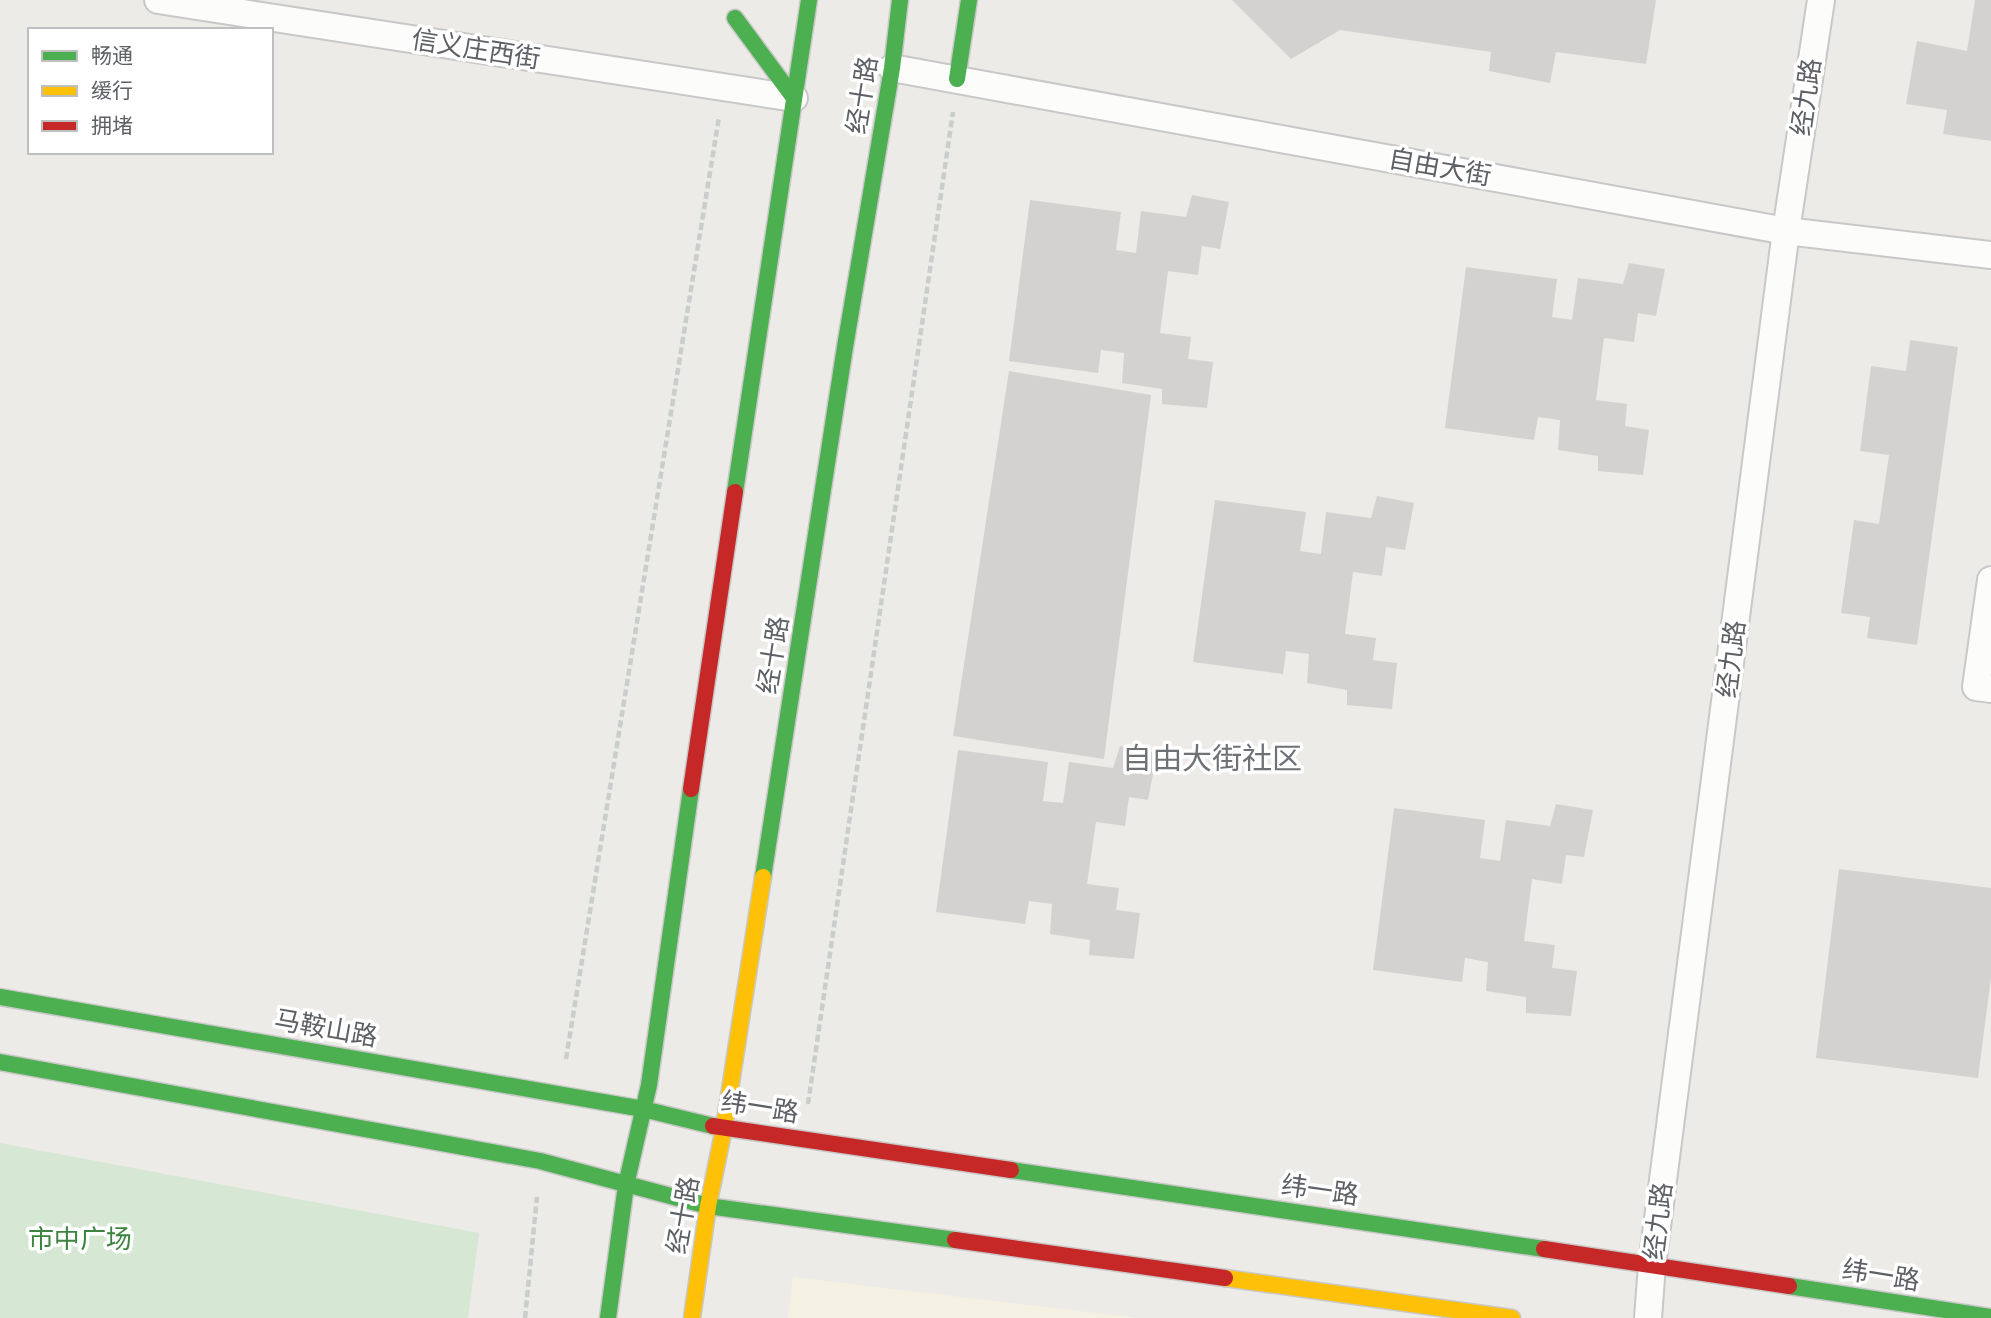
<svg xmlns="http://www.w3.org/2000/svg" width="1991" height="1318" viewBox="0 0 1991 1318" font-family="Signika,'Noto Sans SC',sans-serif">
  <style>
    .commercial { fill: #f4f0e2 }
    .green { fill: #d6e7d4 }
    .building { fill: #d3d2d0 }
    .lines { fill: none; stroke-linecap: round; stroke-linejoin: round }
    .street-casing { stroke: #c8c8c8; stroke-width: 30 }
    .fast-casing { stroke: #c8c8c8; stroke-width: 19 }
    .slow-casing { stroke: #c8c8c8; stroke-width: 19 }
    .jam-casing { stroke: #c8c8c8; stroke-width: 19 }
    .path { stroke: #c9cdcb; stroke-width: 4.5; stroke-dasharray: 7 3.5; stroke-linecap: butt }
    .street { stroke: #fcfcfb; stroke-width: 26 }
    .fast { stroke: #4caf50; stroke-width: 16 }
    .slow { stroke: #ffc107; stroke-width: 16 }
    .jam { stroke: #c62828; stroke-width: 16 }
    .labels { text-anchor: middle; stroke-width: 7; stroke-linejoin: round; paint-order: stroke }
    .street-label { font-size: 26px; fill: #5d6065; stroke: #fff }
    .park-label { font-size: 26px; fill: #3d8440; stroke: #fff }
    .quarter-label { font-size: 30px; fill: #6e7276; stroke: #fff }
  </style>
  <rect width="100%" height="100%" fill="#ecebe7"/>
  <path class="commercial" d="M793 1277 1139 1318H788Z"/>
  <path class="green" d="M0 1143 479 1233 468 1318H0Z"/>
  <path class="building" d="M1232 0H1656L1646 64 1556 52 1550 83 1489 71 1491 52 1340 30 1291 59Z
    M1975 0H1991V141L1943 134 1947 110 1906 104 1917 41 1967 51Z
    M1192 195 1229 202 1220 249 1202 246 1198 275 1168 271 1160 333 1191 337 1188 359 1213 362 1207 408 1162 404V389L1122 383 1124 353 1101 350 1098 373 1009 361 1030 200 1121 212 1116 250 1136 253 1141 211 1186 217Z
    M1629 263 1665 269 1656 316 1638 313 1634 342 1604 338 1596 400 1627 404 1625 426 1649 430 1643 475 1598 471V456L1558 450 1560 420 1538 417 1534 440 1445 428 1466 267 1557 279 1552 317 1572 320 1578 278 1623 284Z
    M1910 340 1958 347 1917 645 1867 638 1870 617 1841 613 1854 520 1879 524 1889 455 1860 451 1871 366 1906 371Z
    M1009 371 1151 395 1104 759 953 736Z
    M1377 496 1414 503 1405 550 1386 547 1382 576 1353 572 1345 634 1376 638 1373 660 1397 663 1392 709 1347 705V690L1307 683 1309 654 1286 651 1283 674 1193 662 1215 500 1306 512 1300 551 1321 554 1326 512 1371 518Z
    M1120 746 1157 753 1148 800 1129 797 1125 826 1096 822 1087 884 1119 888 1116 910 1140 913 1134 959 1089 955 1090 940 1050 934 1052 904 1029 901 1025 924 936 912 958 750 1048 762 1043 801 1063 803 1069 762 1113 768Z
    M1556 804 1593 810 1584 857 1566 855 1562 884 1532 879 1524 941 1555 945 1552 968 1577 971 1571 1016 1526 1013V997L1486 991 1488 962 1465 958 1462 982 1373 970 1394 808 1485 820 1480 858 1500 861 1506 820 1550 826Z
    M1839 869 1991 888V977L1978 1078 1816 1058Z"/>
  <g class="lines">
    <g class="street-casing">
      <path id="street" d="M158 0 794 98
        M892 68 1786 231 1991 255
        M1991 580 1976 687 1991 689
        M1648 1318 1652 1265 1786 231 1821 0"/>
    </g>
    <g class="fast-casing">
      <path id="fast" d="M735 18 794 98
        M957 79 969 0
        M735 492 809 0
        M763 877 845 347 892 68 900 0
        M0 997 643 1109 713 1126
        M0 1062 540 1161 708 1206 955 1240
        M1011 1170 1544 1249
        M1789 1286 1991 1317
        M608 1318 626 1185 649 1085 691 789"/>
    </g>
    <g class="slow-casing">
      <path id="slow" d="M1225 1278 1512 1318
        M692 1318 708 1206 724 1128 763 877"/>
    </g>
    <g class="jam-casing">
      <path id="jam" d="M691 789 735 492
        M713 1126 1011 1170
        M955 1240 1225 1278
        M1544 1249 1789 1286"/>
    </g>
    <path class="path" d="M566 1059 719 117
      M808 1104 953 112
      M525 1318 537 1197"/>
    <use href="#street" class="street"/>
    <use href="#fast" class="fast"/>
    <use href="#slow" class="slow"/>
    <use href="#jam" class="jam"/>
  </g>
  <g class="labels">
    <g class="street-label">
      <text transform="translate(476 49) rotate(9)" y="9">信义庄西街</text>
      <text transform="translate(862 95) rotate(-81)" y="9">经十路</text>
      <text transform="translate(1806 97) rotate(-82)" y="9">经九路</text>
      <text transform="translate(1440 167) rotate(10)" y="9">自由大街</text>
      <text transform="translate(773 655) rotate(-81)" y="9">经十路</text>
      <text transform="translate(1731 659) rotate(-83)" y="9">经九路</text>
      <text transform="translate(326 1028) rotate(10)" y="9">马鞍山路</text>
      <text transform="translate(760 1107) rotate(9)" y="9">纬一路</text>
      <text transform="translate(1320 1190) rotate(8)" y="9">纬一路</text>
      <text transform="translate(683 1215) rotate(-80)" y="9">经十路</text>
      <text transform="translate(1658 1221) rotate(-83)" y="9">经九路</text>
      <text transform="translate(1881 1275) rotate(9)" y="9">纬一路</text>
    </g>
    <g class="park-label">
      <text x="80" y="1248">市中广场</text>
    </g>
    <g class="quarter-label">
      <text x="1212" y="769">自由大街社区</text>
    </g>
  </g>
  <rect x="28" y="28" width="245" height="126" fill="#ffffff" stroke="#bebfc1" stroke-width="2"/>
  <rect x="42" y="51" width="35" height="10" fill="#4caf50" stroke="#bebfc1" stroke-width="2"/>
  <text x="91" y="63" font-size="21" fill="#5d6065">畅通</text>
  <rect x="42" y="86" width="35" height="10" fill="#ffc107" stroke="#bebfc1" stroke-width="2"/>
  <text x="91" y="98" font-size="21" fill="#5d6065">缓行</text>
  <rect x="42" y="121" width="35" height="10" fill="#c62828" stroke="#bebfc1" stroke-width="2"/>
  <text x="91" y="133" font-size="21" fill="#5d6065">拥堵</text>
</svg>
